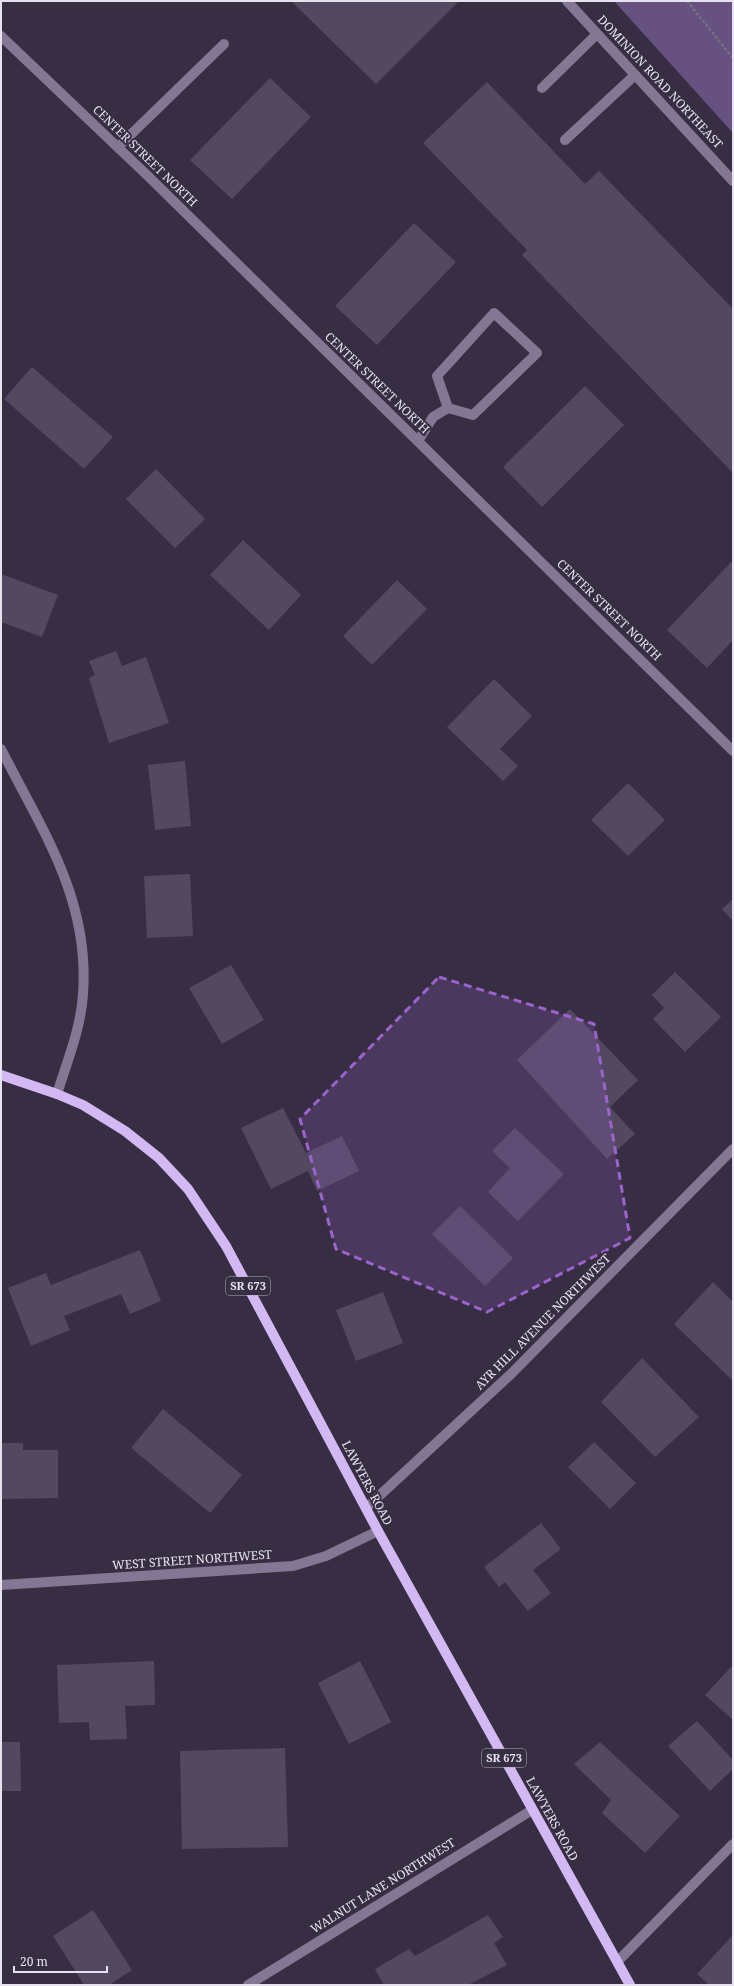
<svg xmlns="http://www.w3.org/2000/svg" width="734" height="1986" viewBox="0 0 734 1986" font-family="'Noto Serif',serif">
  <style>
    .green { fill: #675181 }
    .building { fill: #52485f }
    .lines { fill: none; stroke-linecap: round; stroke-linejoin: round }
    .path { stroke: #766e81; stroke-width: 2.5; stroke-dasharray: 3 2; stroke-linecap: butt }
    .minor { stroke: #837793; stroke-width: 10 }
    .major { stroke: #d3b9f4; stroke-width: 10 }
    .marked { fill: #9b63cd; fill-opacity: 0.2; stroke: #9b63cd; stroke-width: 3; stroke-dasharray: 8 5; stroke-linejoin: round }
    .labels { text-anchor: middle; stroke-width: 4; stroke-linejoin: round; paint-order: stroke }
    .shield { fill: #382e44; stroke: #b2acbc; stroke-width: 1 }
    .shield-label { font-size: 11px; font-weight: bold; fill: #e7e2ef }
    .street-label { font-size: 12px; fill: #e7e2ef; stroke: #382e44 }
  </style>
  <rect width="100%" height="100%" fill="#382e44"/>
  <path class="green" d="M614 1H733V133Z"/>
  <path class="building" d="M291 1H459L376 84Z
    M270 78 311 117 232 199 190 160Z
    M487 82 585 184 599 171 733 309V473L522 255 527 250 423 143Z
    M414 223 456 262 377 345 335 306Z
    M32 367 113 437 84 469 4 399Z
    M585 386 624 425 542 507 503 467Z
    M156 469 205 519 175 548 126 499Z
    M243 540 301 595 269 630 210 575Z
    M733 560V640L707 668 667 630Z
    M1 574 58 595 42 637 1 622Z
    M397 580 427 609 372 665 343 636Z
    M116 651 122 666 146 657 169 723 109 743 89 678 95 675 89 661Z
    M494 679 532 716 500 749 518 766 503 781 447 727Z
    M185 761 191 826 155 830 148 765Z
    M628 783 665 820 628 856 591 820Z
    M190 874 193 936 147 938 144 876Z
    M733 899V921L722 909Z
    M231 965 264 1020 222 1044 189 988Z
    M675 972 721 1017 685 1052 653 1019 664 1008 652 995Z
    M570 1009 638 1080 610 1107 635 1134 607 1159 517 1060Z
    M283 1108 306 1153 342 1136 359 1171 317 1191 308 1171 271 1189 241 1128Z
    M515 1128 564 1174 518 1221 488 1192 510 1168 492 1151Z
    M460 1206 513 1258 485 1286 432 1234Z
    M140 1250 161 1301 130 1314 121 1294 64 1316 70 1330 31 1346 8 1288 46 1273 51 1285Z
    M713 1282 733 1302 732 1380 674 1324Z
    M383 1292 403 1343 356 1361 336 1310Z
    M642 1358 699 1417 655 1457 601 1402Z
    M163 1409 242 1475 210 1513 131 1448Z
    M594 1442 636 1483 610 1509 568 1467Z
    M1 1443H23V1450H58V1498L1 1499Z
    M541 1523 561 1549 533 1570 551 1593 528 1611 505 1582 499 1587 484 1567Z
    M154 1661 155 1705 125 1706 127 1739 90 1740 89 1722 59 1723 57 1665Z
    M360 1661 391 1722 349 1744 318 1683Z
    M731 1667 733 1669V1720L705 1695Z
    M697 1721 733 1760V1769L710 1791 668 1746Z
    M1 1742H20L21 1791H1Z
    M600 1742 680 1816 645 1853 602 1813 611 1800 574 1764Z
    M285 1748 288 1847 182 1849 180 1751Z
    M93 1910 132 1970 109 1985H84L53 1936Z
    M488 1915 503 1937 494 1943 507 1965 468 1985H384L375 1969 409 1949 415 1956Z
    M733 1935V1985H709L697 1974Z"/>
  <g class="lines">
    <path class="path" d="M687 1 733 58"/>
    <path class="minor" d="M567 1 733 181
      M1 36 149 177 733 751
      M542 88 597 34
      M565 140 635 75
      M118 147 224 44
      M418 441 433 417 448 408 473 415 537 353 494 313 437 376 448 408
      M1 749C42 830 90 899 83 994 81 1028 67 1062 57 1094
      M366 1508 511 1374 733 1149
      M1 1585 293 1566 326 1556 378 1531
      M618 1961 733 1844
      M248 1985 532 1810"/>
    <path class="major" d="M1 1075 57 1094 83 1105 125 1131 159 1158 188 1189 226 1246 378 1531 630 1985"/>
  </g>
  <path class="marked" d="M439 977 594 1024 630 1238 487 1312 336 1249 300 1119Z"/>
  <g class="labels">
    <g class="shield">
      <rect x="226" y="1277" width="44" height="18" rx="3"/>
      <rect x="482" y="1749" width="44" height="18" rx="3"/>
    </g>
    <g class="shield-label">
      <text x="248" y="1290">SR 673</text>
      <text x="504" y="1762">SR 673</text>
    </g>
    <g class="street-label">
      <text transform="translate(660 82) rotate(47)" y="4">DOMINION ROAD NORTHEAST</text>
      <text transform="translate(145 156) rotate(44)" y="4">CENTER STREET NORTH</text>
      <text transform="translate(377 383) rotate(44)" y="4">CENTER STREET NORTH</text>
      <text transform="translate(609 610) rotate(44)" y="4">CENTER STREET NORTH</text>
      <text transform="translate(543 1322) rotate(-45)" y="4">AYR HILL AVENUE NORTHWEST</text>
      <text transform="translate(367 1483) rotate(62)" y="4">LAWYERS ROAD</text>
      <text transform="translate(192 1560) rotate(-4)" y="4">WEST STREET NORTHWEST</text>
      <text transform="translate(552 1819) rotate(61)" y="4">LAWYERS ROAD</text>
      <text transform="translate(383 1886) rotate(-32)" y="4">WALNUT LANE NORTHWEST</text>
    </g>
  </g>
  <rect width="734" height="1986" fill="none" stroke="#e7e2ef" stroke-width="4"/>
  <path d="M14 1966v6h93v-6" fill="none" stroke="#e7e2ef" stroke-width="2"/>
  <text x="20" y="1966" font-size="12" fill="#e7e2ef" stroke="#382e44" stroke-width="3" paint-order="stroke">20 m</text>
</svg>
